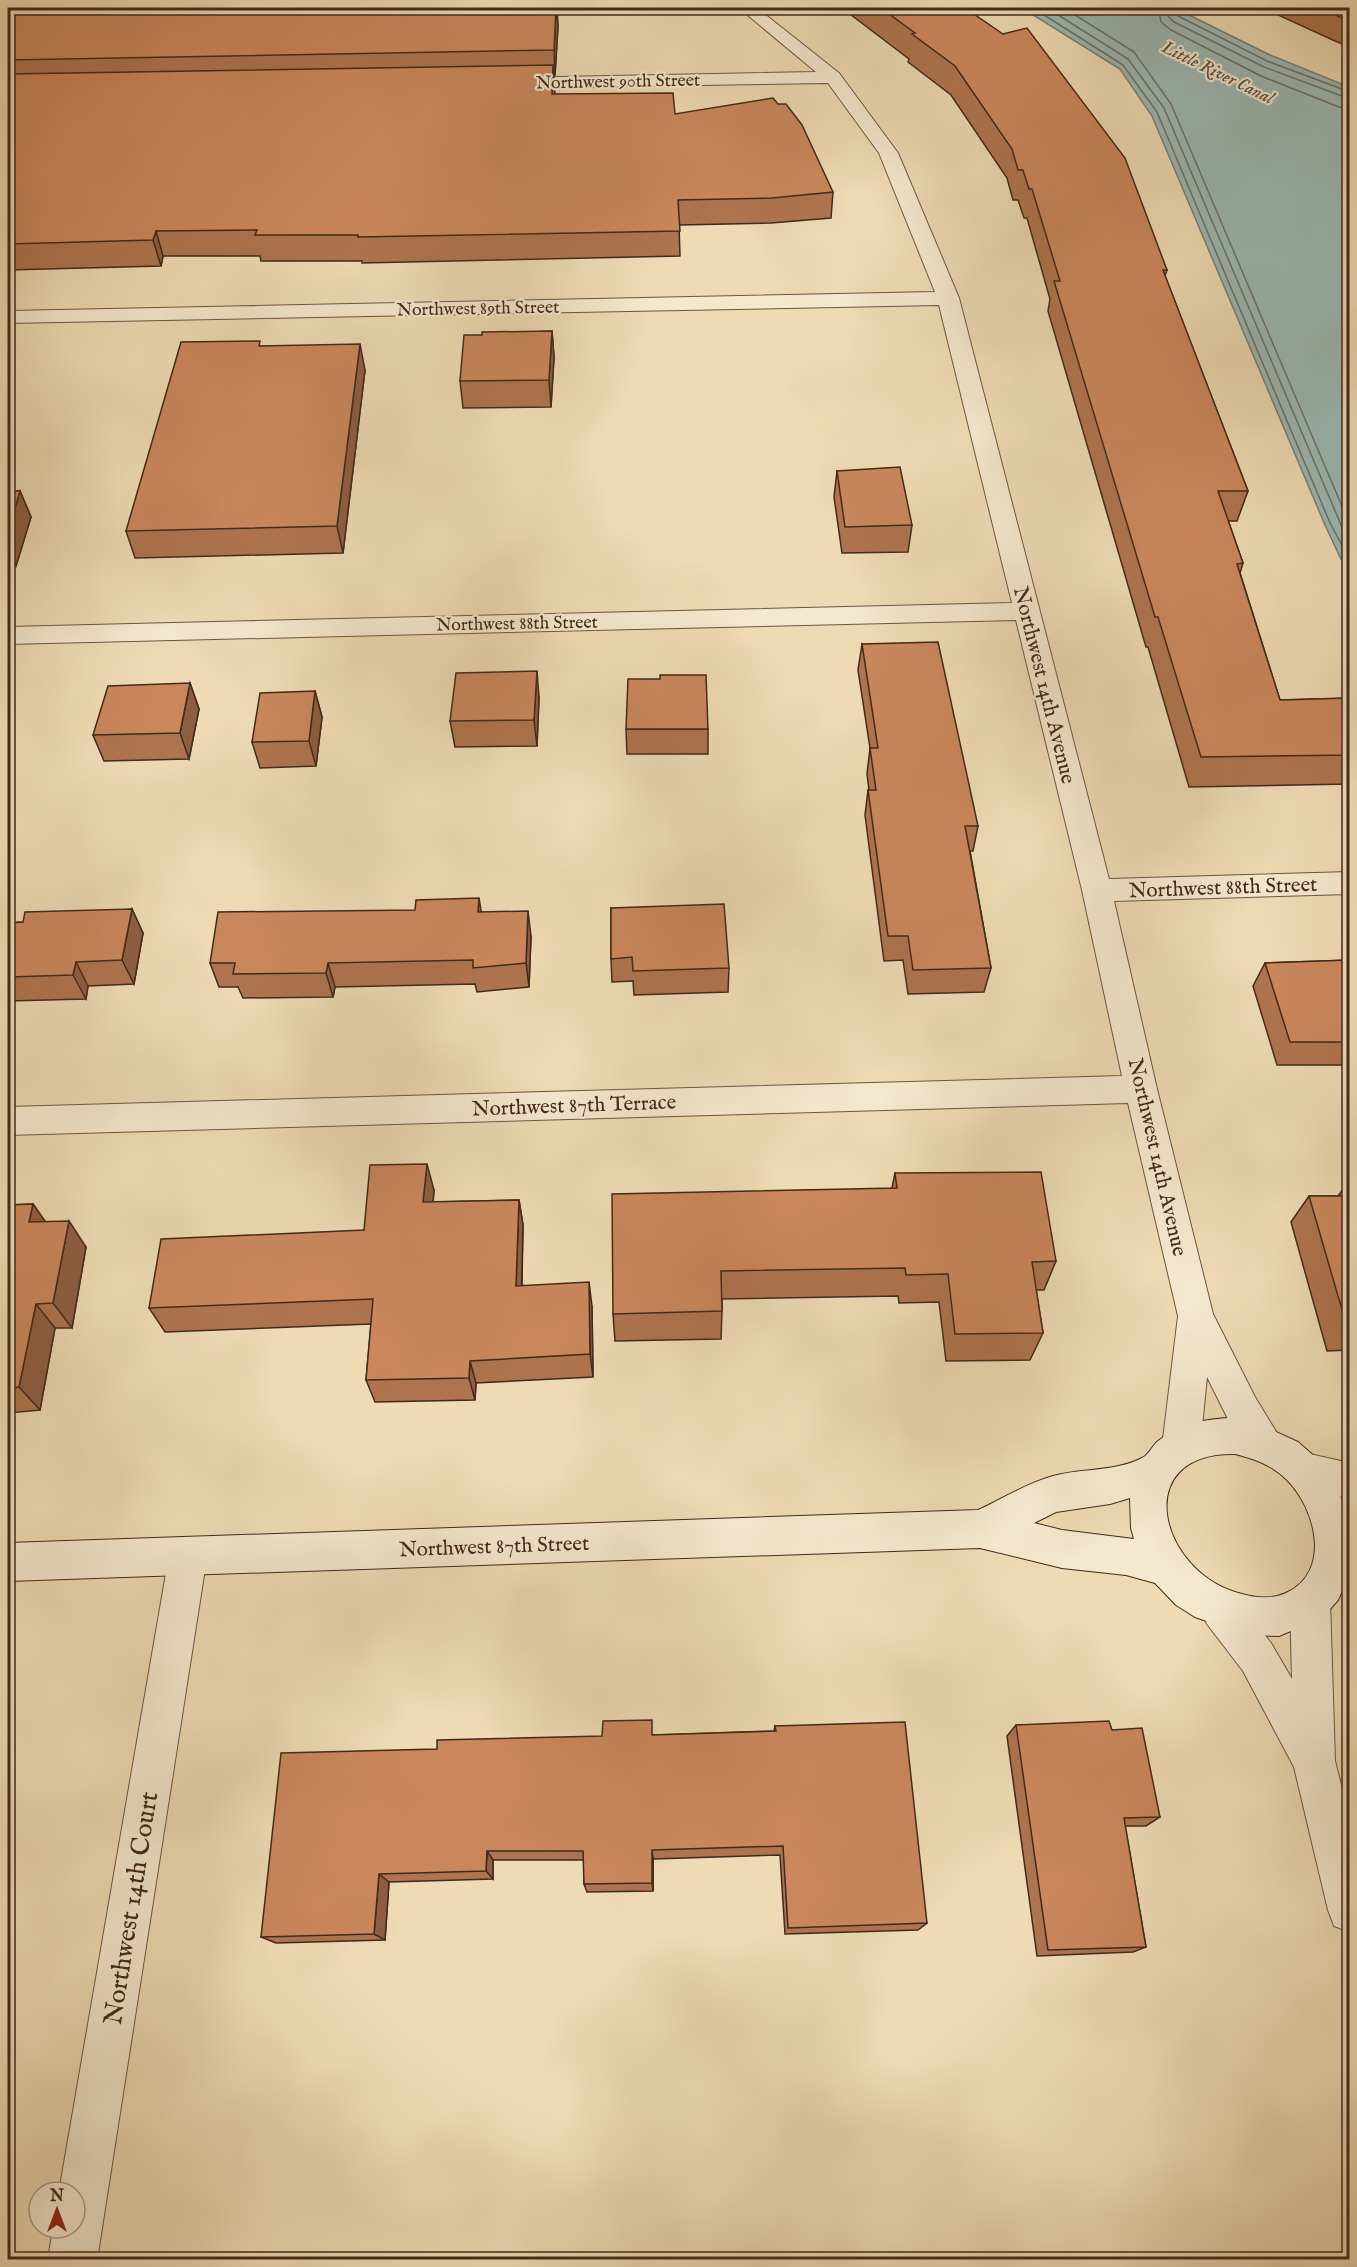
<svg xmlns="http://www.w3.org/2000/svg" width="1357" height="2267" viewBox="0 0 1357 2267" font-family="'IM FELL English',serif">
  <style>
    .water { fill: #9cb9b6; stroke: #787f78; stroke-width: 1.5 }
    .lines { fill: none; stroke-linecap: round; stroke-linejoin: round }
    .shore { stroke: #6f7168; stroke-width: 1.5 }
    .street-casing { stroke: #6d5641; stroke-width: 2 }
    .secondary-casing { stroke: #42291b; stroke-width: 2 }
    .street { fill: #f4e8ce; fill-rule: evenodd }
    .secondary { fill: #f4e8ce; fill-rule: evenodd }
    .wall { fill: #ae744f; stroke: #42291b; stroke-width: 1.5 }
    .shaded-wall { fill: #8d5e40; stroke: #42291b; stroke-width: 1.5 }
    .building { fill: #ca875c; stroke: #42291b; stroke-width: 1.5 }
    .labels { text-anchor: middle; stroke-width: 4.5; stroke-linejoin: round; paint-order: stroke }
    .far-water-label { font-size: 18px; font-style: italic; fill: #584d42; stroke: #f4e8ce }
    .far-street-label { font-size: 18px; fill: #42291b; stroke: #f4e8ce }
    .street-label { font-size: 21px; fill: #42291b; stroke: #f4e8ce }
    .near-street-label { font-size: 26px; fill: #42291b; stroke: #f4e8ce }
  </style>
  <rect width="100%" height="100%" fill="#eedbb3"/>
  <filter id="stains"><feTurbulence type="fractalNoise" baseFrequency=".00333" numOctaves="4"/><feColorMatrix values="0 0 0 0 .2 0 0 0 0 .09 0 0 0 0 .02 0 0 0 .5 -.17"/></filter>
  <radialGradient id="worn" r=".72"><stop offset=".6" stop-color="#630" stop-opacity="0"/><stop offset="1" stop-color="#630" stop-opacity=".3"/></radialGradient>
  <path class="water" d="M1022 8H1175L1270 55 1349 87V569L1341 559 1325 525 1152 116 1120 69Z"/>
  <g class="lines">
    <path class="shore" d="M1033 8 1123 65 1157 112 1330 523 1350 560
      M1047 8 1128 59 1164 108 1350 546
      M1064 8 1134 52 1171 104 1350 525
      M1158 8 1161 22 1171 30 1261 76 1339 107 1350 108
      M1167 8 1168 16 1174 22 1264 67 1350 99
      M1174 8 1178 16 1267 61 1350 92"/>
    <g class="street-casing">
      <path id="street" d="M739 8H757L839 73 898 153 959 298 1109 879 1350 872V894L1114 901 1157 1089 1213 1314 1255 1397 1283 1443 1277 1456 1264 1461 1251 1456 1229 1421 1207 1377 1200 1447 1194 1460 1181 1465 1168 1460 1162 1447 1178 1316 1128 1103 8 1135V1107L1122 1076 1082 890 1016 620 8 644V627L1012 603 939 305 8 323V311L935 292 879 153 828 83 508 88 502 87 499 83 502 79 508 78 816 72Z
        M1305 1453 1350 1463V1499L1292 1484 1286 1471 1292 1458Z
        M188 1537 202 1542 207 1556 97 2260H48L53 2228H75V2192H59L169 1556 174 1542Z
        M1310 1581 1324 1587 1330 1601 1335 1761 1350 1820V1932L1334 1926 1328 1910 1294 1767 1243 1671 1207 1624 1201 1610 1207 1596 1221 1590 1235 1596 1271 1643 1292 1679 1290 1601 1296 1587Z"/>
    </g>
    <g class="secondary-casing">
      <path id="secondary" d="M1235 1418 1267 1428 1298 1442 1314 1456 1328 1472 1344 1504 1350 1520V1572L1338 1600 1324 1616 1317 1620 1279 1636 1247 1635 1195 1617 1176 1605 1155 1583 1126 1575 1062 1568 980 1548 8 1581V1543L978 1510C1002 1499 1027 1483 1053 1476 1082 1468 1115 1472 1142 1458 1149 1455 1152 1446 1158 1441 1179 1424 1208 1418 1235 1418ZM1235 1454C1255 1459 1272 1465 1287 1480 1316 1509 1332 1572 1286 1593 1273 1599 1256 1598 1242 1594 1159 1574 1128 1452 1235 1454ZM1130 1498 1131 1528 1134 1539 1062 1530 1034 1523 1056 1512 1110 1504Z"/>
    </g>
    <use href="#street" class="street"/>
    <use href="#secondary" class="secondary"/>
  </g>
  <path class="wall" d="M8 8H557L558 26 555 75H554V94L675 114 833 192 831 218 771 223 679 225 680 256 362 263V261H261L260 256H163L161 266 8 270Z
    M842 8H965L1167 270 1165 276 1248 491 1237 521H1228L1243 563 1240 573 1280 700 1350 698V784L1189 787 1148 647H1146L1048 311 1050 299 1027 218H1024L1018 200H1013L1007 178 951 95 908 62 909 59Z
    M1263 8H1350V47L1335 41Z
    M552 331 554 357 551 407 463 408 460 381 482 335Z
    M261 346 365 370 343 553 135 558 126 531Z
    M837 471 912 525 908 552 842 553 834 497Z
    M8 491H20L31 517 16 566H8Z
    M862 644 978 826 973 851H970L991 968 984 992 908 994 903 960 884 961 865 815 868 790H869L867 774 870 748 858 670Z
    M1350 657V673L1346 665Z
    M190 683 199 709 189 759 104 761 93 735Z
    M315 691 322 717 316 766 260 768 252 742Z
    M539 697 537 746 455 747 450 721Z
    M626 729H708V754H627Z
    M611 908 729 968 728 992 634 995 633 981 612 982 611 959Z
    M132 909 143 933 134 984 88 986 86 999 8 1001V923L23 922Z
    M481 912 531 936 529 987 477 992 475 984 335 987 333 997 243 998 238 987H219L210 963Z
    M1350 960V1065H1277L1253 986 1265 963Z
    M895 1173 1056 1261 1044 1290H1036L1043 1333 1030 1360 946 1361 939 1302 899 1303 898 1296 722 1299V1311L721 1339 615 1341 613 1314 892 1188Z
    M1350 1180V1350L1327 1351 1291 1222 1309 1196H1338Z
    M434 1190 433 1202 519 1200 523 1225 522 1285 592 1306 593 1377 476 1383 475 1400 375 1402 366 1380 371 1324 165 1332 149 1308 364 1230Z
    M33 1204 45 1222 86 1247 72 1328H55L40 1410 8 1413V1205Z
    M1016 1725 1112 1730 1160 1817 1146 1826H1125L1146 1947 1133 1952 1037 1956 1007 1736Z
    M775 1726 927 1923 918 1930 785 1934 780 1855 653 1859V1891L587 1892 584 1884V1860H493V1879L389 1882 385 1940 276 1943 261 1937 437 1749 653 1735 774 1731Z"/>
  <path class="shaded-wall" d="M556 8 558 26 555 75 554 50Z
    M553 65 555 90 553 119 552 94Z
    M156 231 163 256 161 266 153 240Z
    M552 331 554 357 551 407 549 380Z
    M360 344 365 370 343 553 337 526Z
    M20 491 31 517 16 566 8 545V532Z
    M537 671 539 697 537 746 534 720Z
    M190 683 199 709 189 759 180 733Z
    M315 691 322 717 316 766 309 741Z
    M479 898 483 922 478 912Z
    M132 909 143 933 134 984 122 960Z
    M528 911 531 936 529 987 526 963Z
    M76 962 88 986 86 999 73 975Z
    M328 963 335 987 333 997 326 973Z
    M427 1164 434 1190 431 1228 423 1202Z
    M519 1200 523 1225 521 1310 516 1286Z
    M33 1204 52 1231 29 1222Z
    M69 1221 86 1247 72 1328 53 1303Z
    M589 1282 592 1306 593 1377 590 1354Z
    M36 1304 55 1328 40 1410 19 1387Z
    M470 1361 476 1383 475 1400 469 1378Z
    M652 1850 653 1859V1891L652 1883Z
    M487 1851 493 1860V1879L486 1871Z
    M379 1874 389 1882 385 1940 374 1934Z"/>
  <path class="building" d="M8 8H526V9L531 8H556L554 50 8 60Z
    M881 8H965L1003 34 1027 28 1125 158 1167 270H1163L1248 491H1218L1243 563 1237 564 1280 700 1350 698V755L1201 757 1158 617H1155L1054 281H1060L1032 189H1029L1023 170H1018L1012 149 955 66 912 34 915 33Z
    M1320 8H1350V20L1342 18Z
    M553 65 552 94 673 93 675 114 773 98 778 104H786L802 125 833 192 772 198 678 200 680 231 358 237V235H255L257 230 156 231 153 240 8 244V74Z
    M552 331 549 380 460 381 464 335H482V332Z
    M260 341 259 346 360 344 337 526 126 531 181 342Z
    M900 467 912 525 845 527 837 471Z
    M8 491H20L8 532Z
    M938 642 978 826H965L991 968 913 970 908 936H888L868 790H876L870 748H878L862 644Z
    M537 671 534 720 450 721 456 673Z
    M660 675H706L708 729H626L628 679H660Z
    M190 683 180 733 93 735 108 686Z
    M315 691 309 741 252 742 260 693Z
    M479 898 478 912 528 911 526 963 473 968V960L328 963 326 973 233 974 235 963H210L218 912 415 910 416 900Z
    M724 904 729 968 633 971 632 957 611 959V908Z
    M132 909 122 960 76 962 73 975 8 977V923L23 922 25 912Z
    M1350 960V1042H1290L1265 963Z
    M427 1164 423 1202 519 1200 516 1286 589 1282 590 1354 470 1361 469 1378 366 1380 373 1299 149 1308 161 1239 364 1230 370 1165Z
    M1041 1172 1056 1261 1032 1262 1043 1333 955 1334 948 1274 906 1275 905 1268 721 1271 722 1311 613 1314 612 1194 897 1188 895 1173Z
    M1309 1196H1350V1327H1347Z
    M33 1204 29 1222 69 1221 53 1303 36 1304 19 1387 8 1389V1205Z
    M652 1720V1735L776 1731 775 1726 905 1722 927 1923 788 1928 783 1846 652 1850V1883L584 1884 583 1851H487L486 1871 379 1874 374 1934 261 1937 281 1753 437 1749V1740L602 1736 603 1721Z
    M1109 1721 1112 1730 1142 1728 1160 1817 1124 1818 1146 1947 1048 1950 1016 1725Z"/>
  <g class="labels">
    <g class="far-water-label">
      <text transform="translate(1218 72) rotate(26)" y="6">Little River Canal</text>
    </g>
    <g class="far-street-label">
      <text transform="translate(618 81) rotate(-1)" y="6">Northwest 90th Street</text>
      <text transform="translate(478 308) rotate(-1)" y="6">Northwest 89th Street</text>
      <text transform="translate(517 623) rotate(-1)" y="6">Northwest 88th Street</text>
    </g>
    <g class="street-label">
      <text transform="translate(1045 685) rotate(76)" y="7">Northwest 14th Avenue</text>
      <text transform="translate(1223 887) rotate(-2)" y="7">Northwest 88th Street</text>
      <text transform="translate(574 1105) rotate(-2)" y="7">Northwest 87th Terrace</text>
      <text transform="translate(1158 1157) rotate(77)" y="7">Northwest 14th Avenue</text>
      <text transform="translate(494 1546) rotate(-2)" y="7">Northwest 87th Street</text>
    </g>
    <g class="near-street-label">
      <text transform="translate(130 1908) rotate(-81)" y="9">Northwest 14th Court</text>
    </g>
  </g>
  <rect width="1357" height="2267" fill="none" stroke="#eedbb3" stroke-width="30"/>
  <rect x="9" y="9" width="1339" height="2249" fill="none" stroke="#42291b" stroke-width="3"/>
  <rect x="15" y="15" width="1327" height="2237" fill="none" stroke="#42291b" stroke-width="1.5"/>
  <g transform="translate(57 2210)"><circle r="28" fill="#f4e8ce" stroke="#ad9c86" stroke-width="1.5"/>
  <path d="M0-4.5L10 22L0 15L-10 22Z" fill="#8f2418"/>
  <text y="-9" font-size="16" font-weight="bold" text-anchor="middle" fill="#42291b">N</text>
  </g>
  <rect width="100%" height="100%" filter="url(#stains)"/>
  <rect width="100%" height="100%" fill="url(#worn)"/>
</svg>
